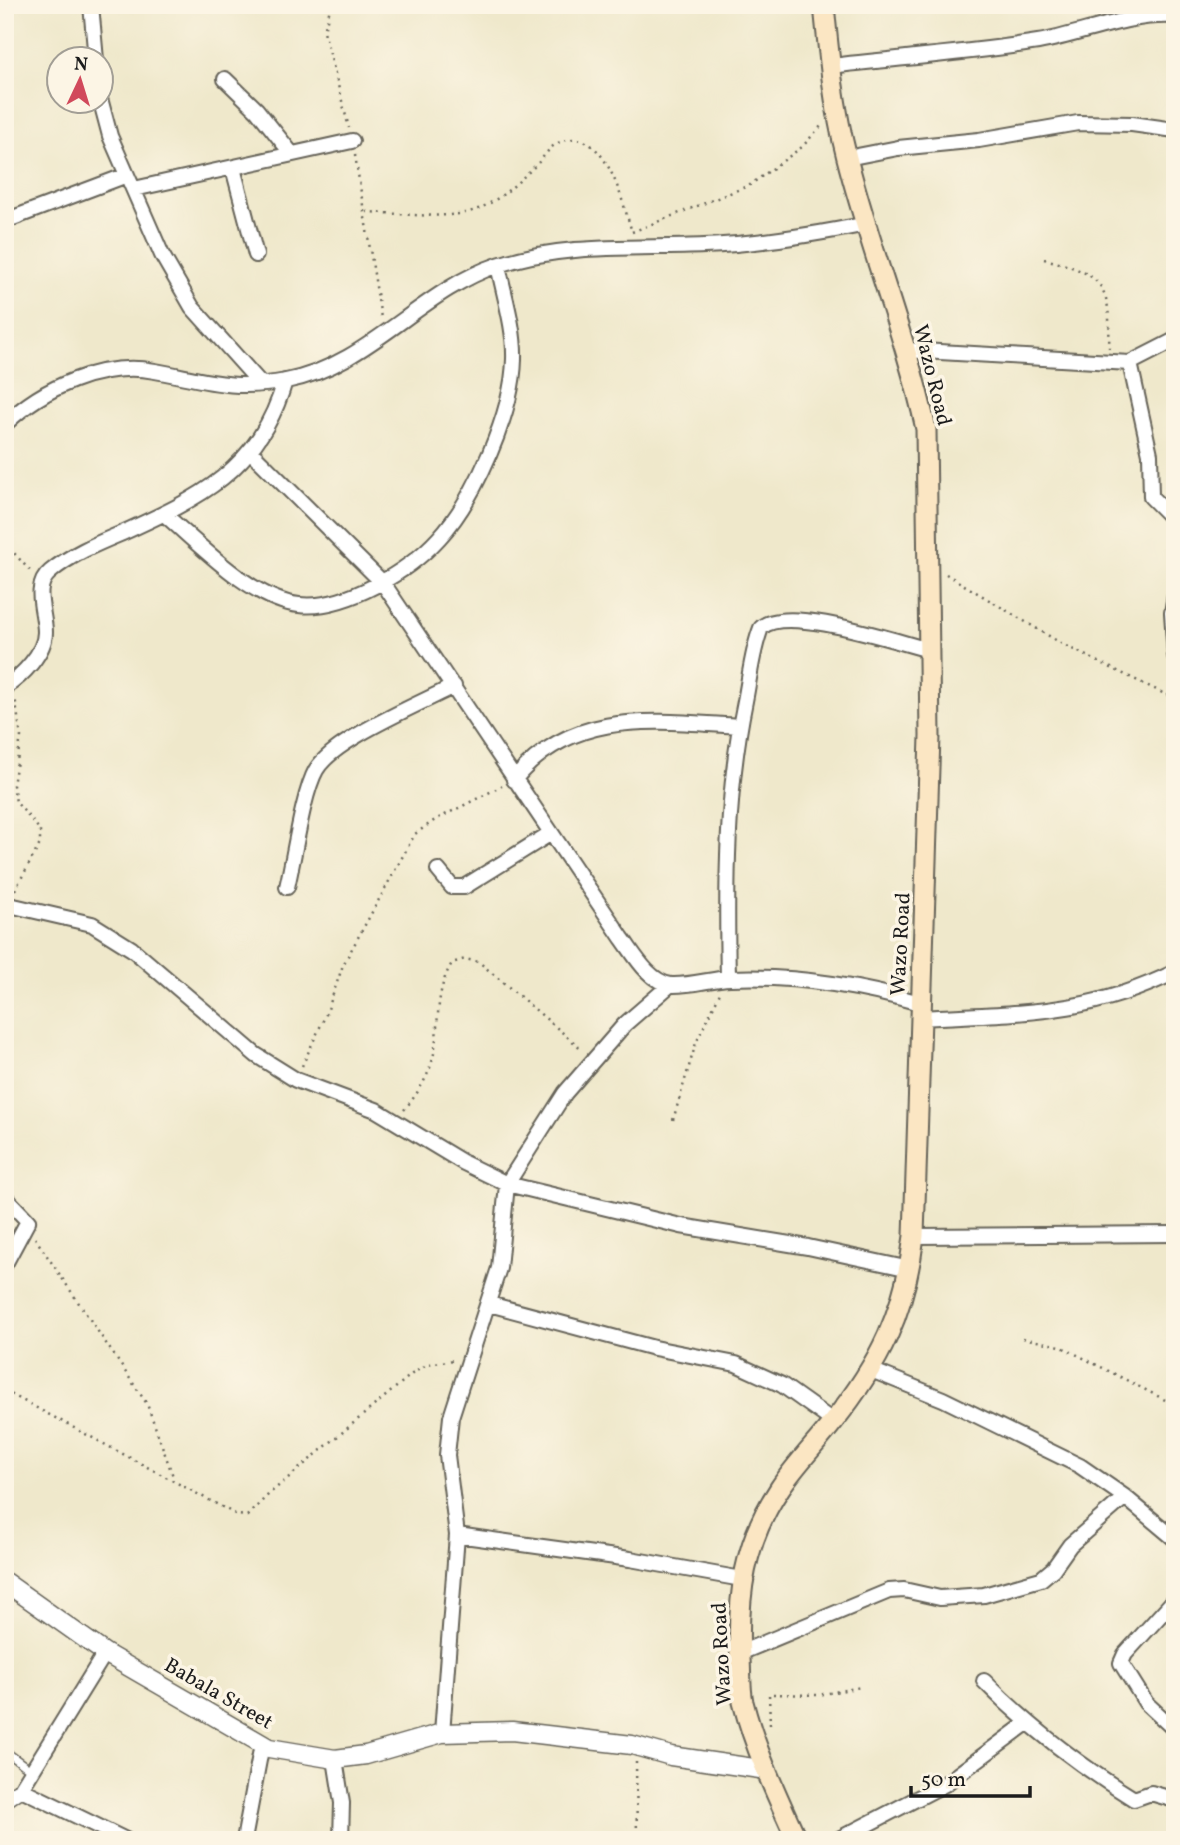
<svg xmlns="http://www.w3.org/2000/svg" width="1180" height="1845" viewBox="0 0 1180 1845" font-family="Vollkorn,serif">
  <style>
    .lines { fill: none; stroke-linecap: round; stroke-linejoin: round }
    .service-casing { stroke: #666359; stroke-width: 10 }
    .minor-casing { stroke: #666359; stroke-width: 18 }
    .tertiary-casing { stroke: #666359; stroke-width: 21 }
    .secondary-casing { stroke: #666359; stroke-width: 23 }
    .path { stroke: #666359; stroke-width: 2.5; stroke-dasharray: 2 5; stroke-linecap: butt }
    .service { stroke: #fff; stroke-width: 7 }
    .minor { stroke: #fff; stroke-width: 14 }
    .tertiary { stroke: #fff; stroke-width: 18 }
    .secondary { stroke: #fbe6c3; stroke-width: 19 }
    .labels { text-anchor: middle; stroke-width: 7; stroke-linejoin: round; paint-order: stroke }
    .street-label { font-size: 21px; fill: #1c1c1c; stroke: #fcf5e5 }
  </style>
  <rect width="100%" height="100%" fill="#fcf5e5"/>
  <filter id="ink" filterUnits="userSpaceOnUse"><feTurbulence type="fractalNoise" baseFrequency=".0143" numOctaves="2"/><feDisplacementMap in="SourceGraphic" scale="14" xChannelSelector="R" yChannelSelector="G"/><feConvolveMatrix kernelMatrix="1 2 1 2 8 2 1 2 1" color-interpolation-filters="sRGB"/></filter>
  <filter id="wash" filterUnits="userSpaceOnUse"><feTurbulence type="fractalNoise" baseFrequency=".00686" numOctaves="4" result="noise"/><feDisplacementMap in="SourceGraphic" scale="28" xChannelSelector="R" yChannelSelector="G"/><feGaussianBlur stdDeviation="1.57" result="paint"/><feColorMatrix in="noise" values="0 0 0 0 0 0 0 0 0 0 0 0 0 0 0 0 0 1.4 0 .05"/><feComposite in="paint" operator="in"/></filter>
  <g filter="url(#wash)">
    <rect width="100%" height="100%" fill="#efe8cb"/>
  </g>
  <g filter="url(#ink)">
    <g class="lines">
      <g class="service-casing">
        <path id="service" d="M5 1751 32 1771"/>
      </g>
      <g class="minor-casing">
        <path id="minor" d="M91 5 96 60
          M830 66C899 58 969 53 1038 42 1085 34 1127 13 1175 16
          M225 79 257 110 292 154
          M101 102 110 136 162 255 192 307 261 384
          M847 158 898 148 979 140 1078 123 1132 124 1175 130
          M233 168 256 255
          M134 189 352 141
          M5 221 127 175
          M905 350 1130 363 1175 340
          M1130 363 1150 454 1151 497 1175 521
          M5 424C42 388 102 361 155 371 205 380 232 391 286 381 369 365 420 291 498 265 564 243 636 249 704 246 759 244 812 235 867 224
          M251 452 383 583 622 938C634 954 649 982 671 985 690 986 711 979 730 978 794 975 859 986 920 1003
          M164 514C199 544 252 600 299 605 345 610 409 571 439 538 475 499 513 412 514 359 515 329 504 295 498 265
          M1175 595 1172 613 1175 656
          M5 687C22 676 45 653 45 632 45 612 32 587 50 572 70 555 96 544 120 534 199 498 259 471 285 381
          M514 780C572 708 656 721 739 726
          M438 870 452 887H464L551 833
          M287 887C294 858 303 793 316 770 334 739 420 704 454 686
          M5 904 92 924 132 949 256 1055 296 1080 376 1110 464 1163 507 1184 681 1226 808 1247 910 1269
          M728 978C726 884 726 793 745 701 750 676 752 651 761 628 785 604 897 642 929 650
          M920 1018C1016 1012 1084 1017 1175 972
          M5 1197 28 1221 5 1264
          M914 1236 1175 1234
          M489 1304 654 1348 736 1364 782 1385 834 1422
          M871 1370 943 1399 1080 1466 1125 1497 1175 1539
          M457 1535 630 1559 742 1579
          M1175 1599 1125 1654 1121 1663 1146 1703 1175 1730
          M740 1653 889 1591 904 1590 940 1598 984 1595 1041 1579 1053 1569 1070 1545 1125 1497
          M984 1681C1029 1727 1079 1765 1134 1799L1151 1793 1175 1800
          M442 1733 457 1535 447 1455 451 1417 499 1268 507 1184 565 1093 625 1024 670 985
          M335 1759 342 1803 341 1840
          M21 1789 126 1840
          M5 1800 21 1789 105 1653
          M244 1840 262 1744
          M837 1840 945 1784 1027 1723"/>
      </g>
      <g class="tertiary-casing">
        <path id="tertiary" d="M5 1582 105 1653 269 1748 335 1759 366 1755 442 1733 512 1731 632 1745 671 1756 767 1770"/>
      </g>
      <g class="secondary-casing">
        <path id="secondary" d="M797 1840C777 1796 755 1749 743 1702 740 1688 741 1673 740 1659 737 1596 744 1542 780 1488 795 1465 816 1444 833 1422 880 1363 905 1312 914 1236L930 736 926 429C906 337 870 249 847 158 834 108 829 57 824 5"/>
      </g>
      <path class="path" d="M331 5 324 31 349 128
        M355 155 381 318
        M366 212C398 213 449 221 478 209 502 199 519 181 537 164 543 158 549 148 556 144 604 118 622 201 632 232
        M632 232 750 185 802 147 822 125
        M1044 259C1105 274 1111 286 1109 348
        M5 543 32 573
        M946 574 1064 645 1175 699
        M15 890 40 844V830L16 802 13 785 21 737 15 697
        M302 1066 327 1012 343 965 415 834 435 820 502 786
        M404 1110C419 1092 432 1072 435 1047 439 1018 436 989 452 963L465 959 479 962 583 1050
        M673 1120 696 1043 720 993
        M35 1238 147 1404 174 1479
        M1023 1338 1060 1346 1175 1405
        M5 1391 237 1515 247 1516 269 1494 412 1374 428 1364 454 1360
        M770 1725 769 1694 818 1695 861 1687
        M636 1762 637 1840"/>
      <use href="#service" class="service"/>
      <use href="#minor" class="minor"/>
      <use href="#tertiary" class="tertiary"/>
      <use href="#secondary" class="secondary"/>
    </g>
  </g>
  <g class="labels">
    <g class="street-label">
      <text transform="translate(933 375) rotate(76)" y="7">Wazo Road</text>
      <text transform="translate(900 944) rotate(-87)" y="7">Wazo Road</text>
      <text transform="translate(721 1654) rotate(-93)" y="7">Wazo Road</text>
      <text transform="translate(219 1693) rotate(30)" y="7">Babala Street</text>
    </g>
  </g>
  <rect width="1180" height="1845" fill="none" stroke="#fcf5e5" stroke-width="28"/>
  <g transform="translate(80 80) rotate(4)"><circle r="33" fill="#fcf5e5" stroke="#a29e95" stroke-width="2"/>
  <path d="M0-5L12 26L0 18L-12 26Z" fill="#d1495b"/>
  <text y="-10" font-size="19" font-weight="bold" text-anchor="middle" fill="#1c1c1c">N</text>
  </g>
  <path d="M911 1786v10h119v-10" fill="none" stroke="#1c1c1c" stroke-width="3.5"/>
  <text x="921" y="1786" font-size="21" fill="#1c1c1c" stroke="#fcf5e5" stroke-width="5" paint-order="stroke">50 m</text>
</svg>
